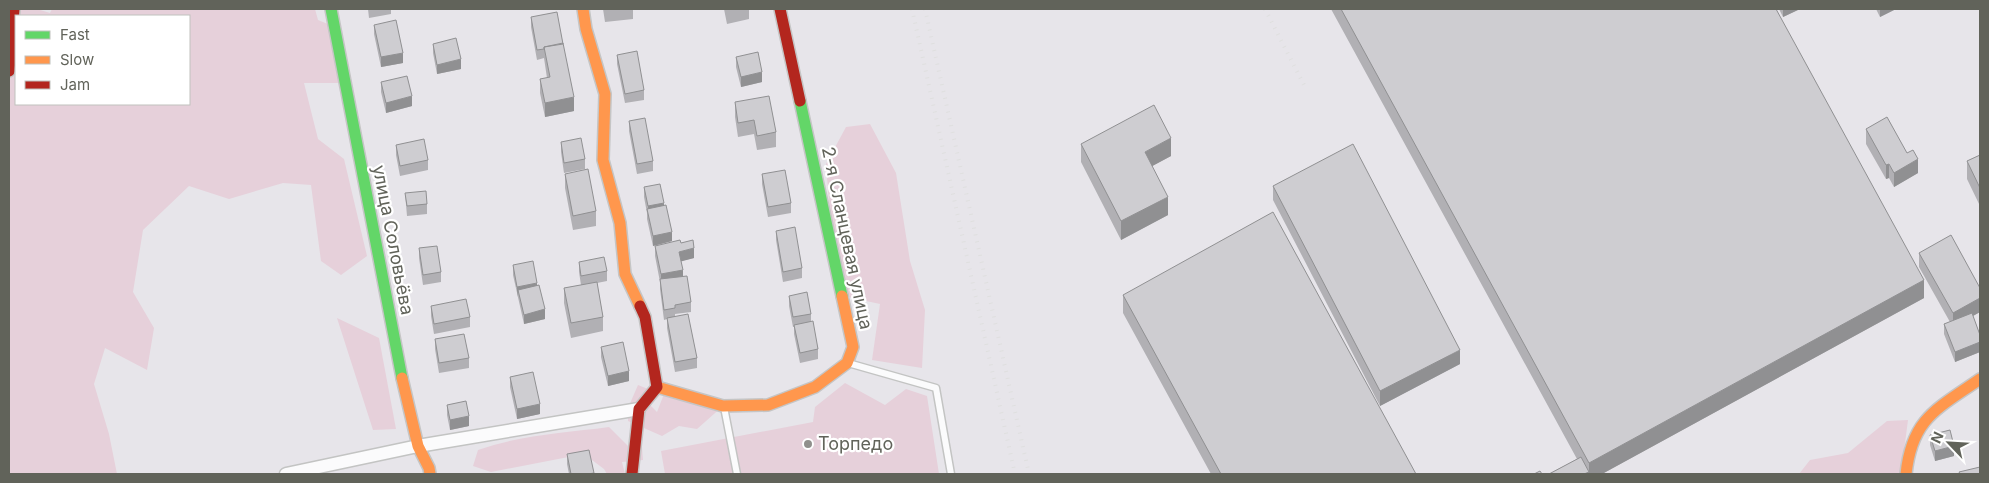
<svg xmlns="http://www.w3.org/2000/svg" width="1989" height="483" viewBox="0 0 1989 483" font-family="Inter,sans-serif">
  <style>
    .green { fill: #e6d0da; fill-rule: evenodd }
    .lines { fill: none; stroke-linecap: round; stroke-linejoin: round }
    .lane-casing { stroke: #c3c4c3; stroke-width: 9 }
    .street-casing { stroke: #c3c4c3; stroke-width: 15 }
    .fast-casing { stroke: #c5c5c5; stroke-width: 14 }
    .slow-casing { stroke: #c5c5c5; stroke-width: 14 }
    .jam-casing { stroke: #c5c5c5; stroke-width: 14 }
    .lane { stroke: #fbfbfc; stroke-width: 6 }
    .street { stroke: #fbfbfc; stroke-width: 12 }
    .fast { stroke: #63d668; stroke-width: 11 }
    .slow { stroke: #ff974d; stroke-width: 11 }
    .jam { stroke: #b3261e; stroke-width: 11 }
    .rail { stroke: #dfdfdf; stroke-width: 4; stroke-dasharray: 1 6; stroke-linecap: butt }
    .wall { fill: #b1b0b4 }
    .shaded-wall { fill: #909092 }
    .building { fill: #cecdd1; stroke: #909092 }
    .poi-dot { fill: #90908c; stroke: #fff; stroke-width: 2 }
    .labels { text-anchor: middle; stroke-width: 4.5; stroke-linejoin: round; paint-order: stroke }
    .street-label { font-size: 18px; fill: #61635a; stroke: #fff }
    .poi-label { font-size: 18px; fill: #61635a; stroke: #fff; text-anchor: start }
  </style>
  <rect width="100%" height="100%" fill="#e7e5ea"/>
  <path class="green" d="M9 9H37L50 13 52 9H315L318 20 335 27 340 83H304L318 139 344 159 367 256 341 275 321 261 311 185 283 183 229 199 189 186 143 230 133 292 154 328 147 370 105 348 94 384 109 434 117 474H9ZM16 16H189V104H16Z
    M870 124 896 173 910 261 925 310 922 368 872 360 880 304 848 297 831 227 826 164 846 127Z
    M337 318 379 338 396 429 373 430Z
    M845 383 885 405 906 389 927 396 939 474H665L661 451 813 422 815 407Z
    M638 385 648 389 649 404 657 412 664 394 723 406 697 429 679 426 662 436 628 421V408Z
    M1908 420 1901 474H1799L1810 460 1848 453 1887 421Z
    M609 427 628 446 642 447 643 460 622 462 625 474H607L604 469 584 454 491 472 473 466 478 450C520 435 565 433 609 427Z"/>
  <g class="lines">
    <g class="lane-casing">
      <path id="lane" d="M848 363 936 388 951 474
        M724 407 737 474"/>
    </g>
    <g class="street-casing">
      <path id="street" d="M286 474 418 446 639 409"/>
    </g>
    <g class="fast-casing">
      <path id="fast" d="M331 9 402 378
        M800 101 842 296"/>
    </g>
    <g class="slow-casing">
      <path id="slow" d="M583 9 586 29 605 94 603 160 620 223 625 274 640 306
        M402 378 418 446 429 468 430 474
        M657 387 723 406 768 405 815 387 847 363 853 347 842 296
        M1906 474C1912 418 1937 409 1980 379"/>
    </g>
    <g class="jam-casing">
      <path id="jam" d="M780 9 800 101
        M9 71 14 9
        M632 474 639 409 657 387 645 317 640 306"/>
    </g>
    <use href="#lane" class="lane"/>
    <use href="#street" class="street"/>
    <use href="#fast" class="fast"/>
    <use href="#slow" class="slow"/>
    <use href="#jam" class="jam"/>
    <path class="rail" d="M912 9 1015 474
      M925 9 1029 474
      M1265 9 1305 87"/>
  </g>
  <path class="wall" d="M368 9H391V14L369 18Z
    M603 9H633V19L605 22Z
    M724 9H749V19L727 24Z
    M1331 9H1776L1924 298 1602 474H1549L1577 459Z
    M1779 9H1800L1783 17Z
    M1876 9H1896L1880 17Z
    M531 17 574 111 545 117 540 93V79L547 78 544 58 537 60 531 27Z
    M374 25 403 63 381 67 374 34Z
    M433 44 461 69 437 74 433 53Z
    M617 55 644 90V100L625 103 617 64Z
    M736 57 762 82 741 87 736 67Z
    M381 82 412 106 386 113 381 92Z
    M735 102 776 132V147L757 150 754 134 738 137 735 117Z
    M629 121 653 161V171L637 174 629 131Z
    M1866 129 1918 173 1894 187 1889 178 1886 179 1866 144Z
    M561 142 585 159V169L564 173 561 152Z
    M1081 144 1171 156 1152 166 1168 215 1121 240 1081 162Z
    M396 145 428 160V170L400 176 396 155Z
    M1980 155V206L1967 179V161Z
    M565 174 596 211V226L573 230 565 188Z
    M762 174 791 203V213L768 217 762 184Z
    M1273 186 1460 364 1380 406 1273 200Z
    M644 187 664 205 672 241 653 246 647 219V213L644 197Z
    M405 193 427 204V214L407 216Z
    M776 231 802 268V278L783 282 776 240Z
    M681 243 694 258 681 261 683 276 691 302V312L675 314V316L697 358V368L675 372 667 328V319L664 320 660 289V282L655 256V246Z
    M419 248 441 272V282L423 285 419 258Z
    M1919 253 1980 288V312L1973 316 1980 335V352L1955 362 1944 334V324L1950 322 1919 267Z
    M579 262 607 271V281L597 283 603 317V331L571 338 564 303V288L581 285 579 272Z
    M513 265 537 285 545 319 524 324 513 275Z
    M1123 295 1416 474H1211L1123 313Z
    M789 296 811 314V321L818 349V359L800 363 794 334V327H793L789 306Z
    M431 306 470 317V327L434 334 431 316Z
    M435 339 469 358V368L439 373 435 349Z
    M601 347 629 381 608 386 601 357Z
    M510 377 540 414 517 419 510 387Z
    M447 405 469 426 450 430 447 415Z
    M1930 435 1954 456 1935 461 1930 445Z
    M567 454 594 473V474H569L567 464Z"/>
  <path class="shaded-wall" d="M1783 9H1800L1783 17Z
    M1880 9H1896L1880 17Z
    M403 53V63L381 67V57Z
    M461 59V69L437 74V65Z
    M762 72V82L741 87V77Z
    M412 96V106L386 113V103Z
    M574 97V111L545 117V103Z
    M1171 138V156L1145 170V152Z
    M1918 159V173L1894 187V173Z
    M1889 164V178L1886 179V165Z
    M1168 197V215L1121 240V221Z
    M664 203V213L648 212V206Z
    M672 232V241L653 246V236Z
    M694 248V258L679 262V252Z
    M683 270V279L661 284V274Z
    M1924 280V298L1602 474H1584L1589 472V463Z
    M537 283V293L518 290 517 297V287Z
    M1980 298V312L1953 327V313Z
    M545 309V319L524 324V315Z
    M1980 342V352L1955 362V352Z
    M1460 350V364L1380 406V391Z
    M629 371V381L608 386V376Z
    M540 404V414L517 419V409Z
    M469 416V426L450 430V420Z
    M1954 446V456L1935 461V451Z"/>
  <path class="building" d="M1341 9H1776L1924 280 1589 463Z
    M557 12 563 44 544 47V49L537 50 531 17Z
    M396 20 403 53 381 57 374 25Z
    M456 38 461 59 437 65 433 44Z
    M563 43 574 97 545 103 540 79 550 77 544 47Z
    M637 51 644 90 625 94 617 55Z
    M758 52 762 72 741 77 736 57Z
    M407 76 412 96 386 103 381 82Z
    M769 96 776 132 757 136 754 120 738 123 735 102Z
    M1154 105 1171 138 1145 152 1168 197 1121 221 1081 144Z
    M1887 117 1907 153 1913 150 1918 159 1894 173 1889 164 1886 165 1866 129Z
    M645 118 653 161 637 164 629 121Z
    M581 138 585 159 564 163 561 142Z
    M424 139 428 160 400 166 396 145Z
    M1353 144 1460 350 1380 391 1273 186Z
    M1980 155V188L1967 161Z
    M588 169 596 211 573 216 565 174Z
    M785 170 791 203 768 207 762 174Z
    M660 184 664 203 648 206 644 187Z
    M426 191 427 204 407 206 405 193Z
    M666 205 672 232 653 236 647 209Z
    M1273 212 1416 474H1221L1123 295Z
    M795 227 802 268 783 272 776 231Z
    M1951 235 1980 288V298L1953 313 1919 253Z
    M680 240 681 243 693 240 694 248 679 252 683 270 661 274 655 246Z
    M437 246 441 272 423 275 419 248Z
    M604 257 607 271 581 276 579 262Z
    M533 261 537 283 517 287 513 265Z
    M687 276 691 302 675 305V308L664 310 660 279Z
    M597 282 603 317 571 323 564 288Z
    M539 285 545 309 524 315 518 290Z
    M807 292 811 314 793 317 789 296Z
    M466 299 470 317 434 324 431 306Z
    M1972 313 1980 335V342L1955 352 1944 324Z
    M688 314 697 358 675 362 667 318Z
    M813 321 818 349 800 353 794 325Z
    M464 334 469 358 439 363 435 339Z
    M623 342 629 371 608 376 601 347Z
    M533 372 540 404 517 409 510 377Z
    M466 401 469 416 450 420 447 405Z
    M1950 430 1954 446 1935 451 1930 435Z
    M589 450 594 473 588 474H571L567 454Z
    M1581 457 1589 472 1584 474H1549Z
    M1980 467V474H1960L1959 472Z
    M1540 471 1542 474H1534Z"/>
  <circle class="poi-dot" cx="808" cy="444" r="5"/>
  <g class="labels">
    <g class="street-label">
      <text transform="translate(847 238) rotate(78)" y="6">2-я Сланцевая улица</text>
      <text transform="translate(393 240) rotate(79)" y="6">улица Соловьёва</text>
    </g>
    <g class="poi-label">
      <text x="818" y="450">Торпедо</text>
    </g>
  </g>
  <rect width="1989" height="483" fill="none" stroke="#61635a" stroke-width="20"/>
  <rect x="15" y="15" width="175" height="90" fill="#ffffff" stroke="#c0c1bd"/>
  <rect x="25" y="31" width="25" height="8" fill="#63d668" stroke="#c0c1bd"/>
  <text x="60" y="40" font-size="15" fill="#61635a">Fast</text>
  <rect x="25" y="56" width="25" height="8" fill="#ff974d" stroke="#c0c1bd"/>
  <text x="60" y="65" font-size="15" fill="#61635a">Slow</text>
  <rect x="25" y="81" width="25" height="8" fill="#b3261e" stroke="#c0c1bd"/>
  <text x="60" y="90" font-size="15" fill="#61635a">Jam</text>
  <g transform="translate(1949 443) rotate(295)" stroke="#ffffff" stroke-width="4" paint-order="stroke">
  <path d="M0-4L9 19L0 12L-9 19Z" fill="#61635a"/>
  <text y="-8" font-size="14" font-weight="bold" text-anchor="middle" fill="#61635a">N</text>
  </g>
</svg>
